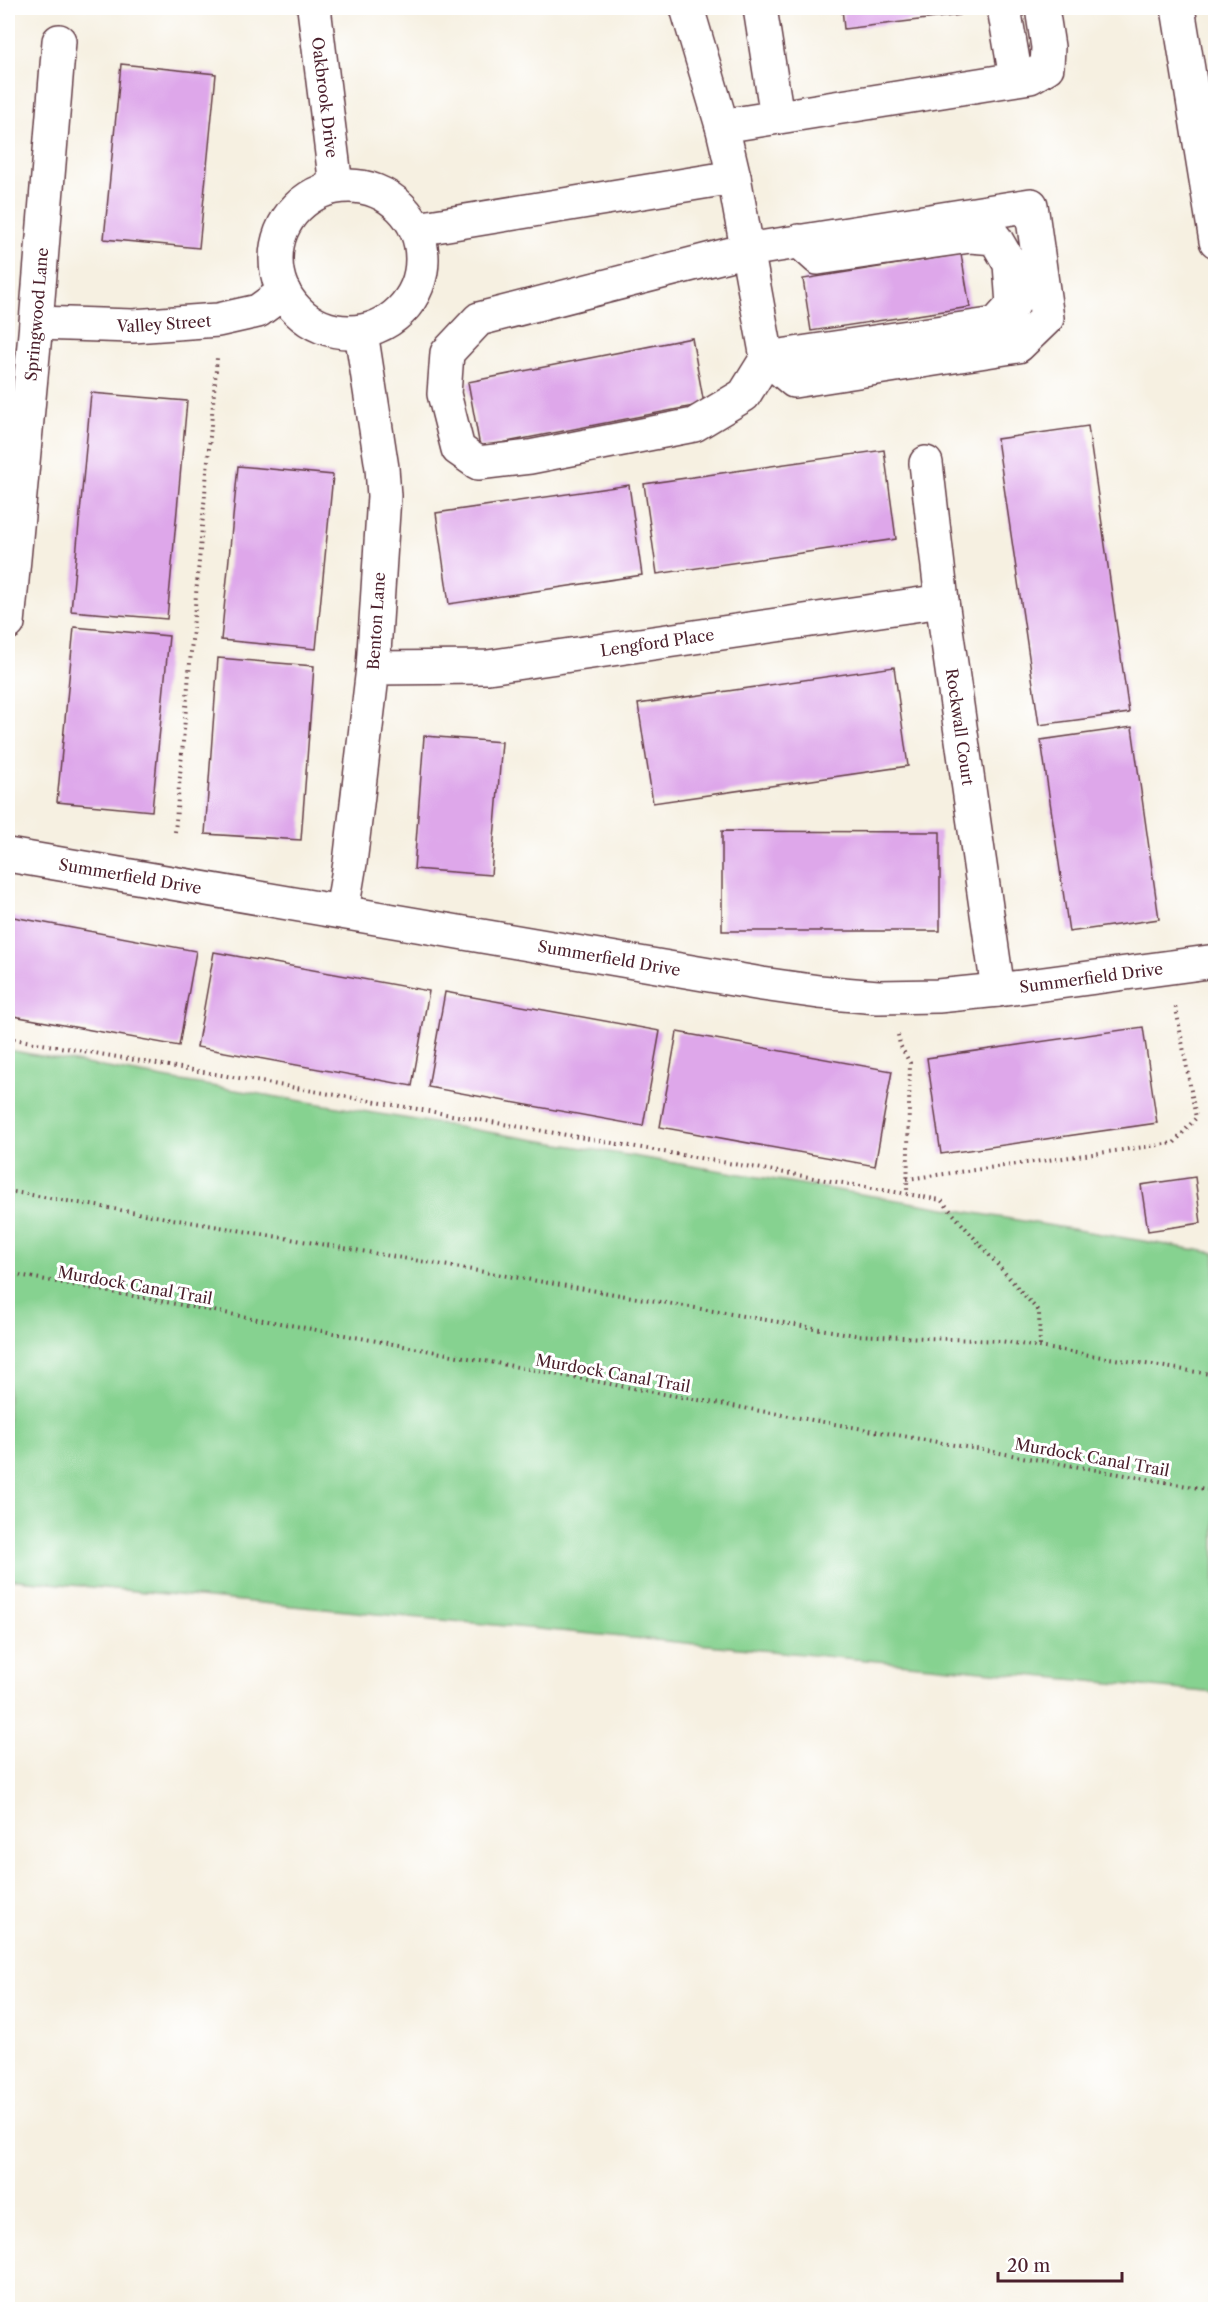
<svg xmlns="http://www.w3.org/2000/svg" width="1223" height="2317" viewBox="0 0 1223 2317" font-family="'Libre Caslon Text',serif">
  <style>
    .green { fill: #86d290; stroke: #68785e; stroke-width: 1.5 }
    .building { fill: #dea7ea }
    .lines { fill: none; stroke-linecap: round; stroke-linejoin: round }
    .minor-casing { stroke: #643e46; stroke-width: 36 }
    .major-casing { stroke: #643e46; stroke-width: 36 }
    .path { stroke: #643e46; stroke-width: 4; stroke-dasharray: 1.5 4.5; stroke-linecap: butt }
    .minor { stroke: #fff; stroke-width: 33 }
    .major { stroke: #fff; stroke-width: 33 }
    .labels { text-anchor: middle; stroke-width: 6; stroke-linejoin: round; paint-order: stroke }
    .street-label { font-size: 16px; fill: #4a1f2b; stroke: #fff }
  </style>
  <rect width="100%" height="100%" fill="#fff"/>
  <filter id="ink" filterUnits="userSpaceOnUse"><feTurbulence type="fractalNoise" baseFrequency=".0167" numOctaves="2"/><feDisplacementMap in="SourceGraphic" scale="12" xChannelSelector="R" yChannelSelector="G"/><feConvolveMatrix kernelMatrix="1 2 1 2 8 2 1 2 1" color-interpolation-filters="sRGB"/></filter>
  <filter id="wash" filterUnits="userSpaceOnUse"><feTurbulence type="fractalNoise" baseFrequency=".008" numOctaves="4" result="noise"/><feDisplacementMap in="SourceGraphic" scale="24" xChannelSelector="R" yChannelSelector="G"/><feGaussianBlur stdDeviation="1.35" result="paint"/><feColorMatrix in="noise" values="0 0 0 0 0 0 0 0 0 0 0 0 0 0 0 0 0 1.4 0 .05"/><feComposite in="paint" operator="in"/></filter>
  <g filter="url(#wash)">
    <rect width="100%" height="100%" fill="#f6f0e1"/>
    <path class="green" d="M8 1050 169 1079 1215 1253V1693L8 1579Z"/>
    <g id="blocks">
      <path class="building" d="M842 8H959L960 15 844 29Z
        M121 64 216 74 199 248 104 239Z
        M961 254 970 307 811 331 803 279Z
        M692 338 704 404 480 447 468 382Z
        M91 393 187 401 167 619 71 611Z
        M1088 426 1129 713 1039 725 997 439Z
        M884 450 896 539 657 574 644 484Z
        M238 466 333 475 316 649 221 640Z
        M629 485 642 575 449 604 436 513Z
        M74 627 169 636 152 811 57 802Z
        M218 658 314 666 301 840 205 834Z
        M894 667 908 766 653 803 638 704Z
        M1132 727 1159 919 1069 932 1041 740Z
        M424 736 502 742 491 875 414 869Z
        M722 831 940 832V931H722Z
        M8 916 196 951 179 1046 8 1015Z
        M214 952 429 991 412 1086 197 1047Z
        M445 992 660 1031 643 1126 428 1087Z
        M1143 1027 1157 1123 941 1154 927 1058Z
        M677 1032 892 1071 875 1166 660 1127Z
        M1195 1177 1201 1223 1148 1231 1141 1185Z"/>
    </g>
  </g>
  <g filter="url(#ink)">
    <use href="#blocks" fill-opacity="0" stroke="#643e46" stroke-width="1.5"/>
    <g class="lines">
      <g class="minor-casing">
        <g id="minor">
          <path id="s1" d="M314 8 336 186"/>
          <path d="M687 8 722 126 734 177"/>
          <path d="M760 8 777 117"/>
          <path d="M1004 8 1016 78"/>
          <path d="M722 126 1030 77 1047 67 1048 47 1042 8"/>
          <circle cx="349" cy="259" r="73"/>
          <path d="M417 229 734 177 767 358 794 381 1018 346 1047 318 1031 205 747 250 479 319 447 353 444 394 458 449 478 463 530 457 694 425 744 395 767 358 996 324 1013 305 1010 264 995 238 970 236 818 258 799 241"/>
          <path id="s2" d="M36 323 133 326 218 320 258 311 284 292"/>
          <path id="s3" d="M926 463 942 601 998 990"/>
          <path id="s4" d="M8 623 36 323 59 41"/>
          <path id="s5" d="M373 668 488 667 942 601"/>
          <path id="s6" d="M8 855 762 984 819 992 878 997 938 996 998 990 1216 961"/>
          <path id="s7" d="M342 911 350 863 373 668 384 496 382 468 361 332"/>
        </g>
      </g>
      <g class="major-casing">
        <path id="major" d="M1178 8 1216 241"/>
      </g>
      <path class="path" d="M175 832 217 358
        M898 1035 900 1045 910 1063 907 1193
        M8 1038 941 1200 1039 1312 1040 1346
        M907 1179 1174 1143 1196 1118 1175 1003
        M8 1191 855 1335 1001 1341 1216 1375
        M8 1273 664 1394 1216 1491"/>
      <use href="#minor" class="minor"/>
      <use href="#major" class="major"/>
    </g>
  </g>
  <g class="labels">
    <g class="street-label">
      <text dy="6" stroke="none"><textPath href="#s1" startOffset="90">Oakbrook Drive</textPath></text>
      <text dy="6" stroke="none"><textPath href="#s4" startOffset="310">Springwood Lane</textPath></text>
      <text dy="6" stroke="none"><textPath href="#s2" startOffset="128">Valley Street</textPath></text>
      <text dy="6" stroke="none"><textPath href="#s7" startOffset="292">Benton Lane</textPath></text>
      <text dy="6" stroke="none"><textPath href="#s5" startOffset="286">Lengford Place</textPath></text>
      <text dy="6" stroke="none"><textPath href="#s3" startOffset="266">Rockwall Court</textPath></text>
      <text dy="6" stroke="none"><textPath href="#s6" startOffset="124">Summerfield Drive</textPath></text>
      <text dy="6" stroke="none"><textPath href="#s6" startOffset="610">Summerfield Drive</textPath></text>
      <text dy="6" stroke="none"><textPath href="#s6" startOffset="1096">Summerfield Drive</textPath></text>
      <text transform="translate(135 1285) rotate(10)" y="6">Murdock Canal Trail</text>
      <text transform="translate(613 1373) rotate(10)" y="6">Murdock Canal Trail</text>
      <text transform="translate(1092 1457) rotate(10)" y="6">Murdock Canal Trail</text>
    </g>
  </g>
  <rect width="1223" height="2317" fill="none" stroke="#fff" stroke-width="30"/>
  <path d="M998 2272v9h124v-9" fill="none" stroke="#4a1f2b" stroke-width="3"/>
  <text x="1007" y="2272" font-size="18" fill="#4a1f2b" stroke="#ffffff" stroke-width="4.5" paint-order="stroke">20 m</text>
</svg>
